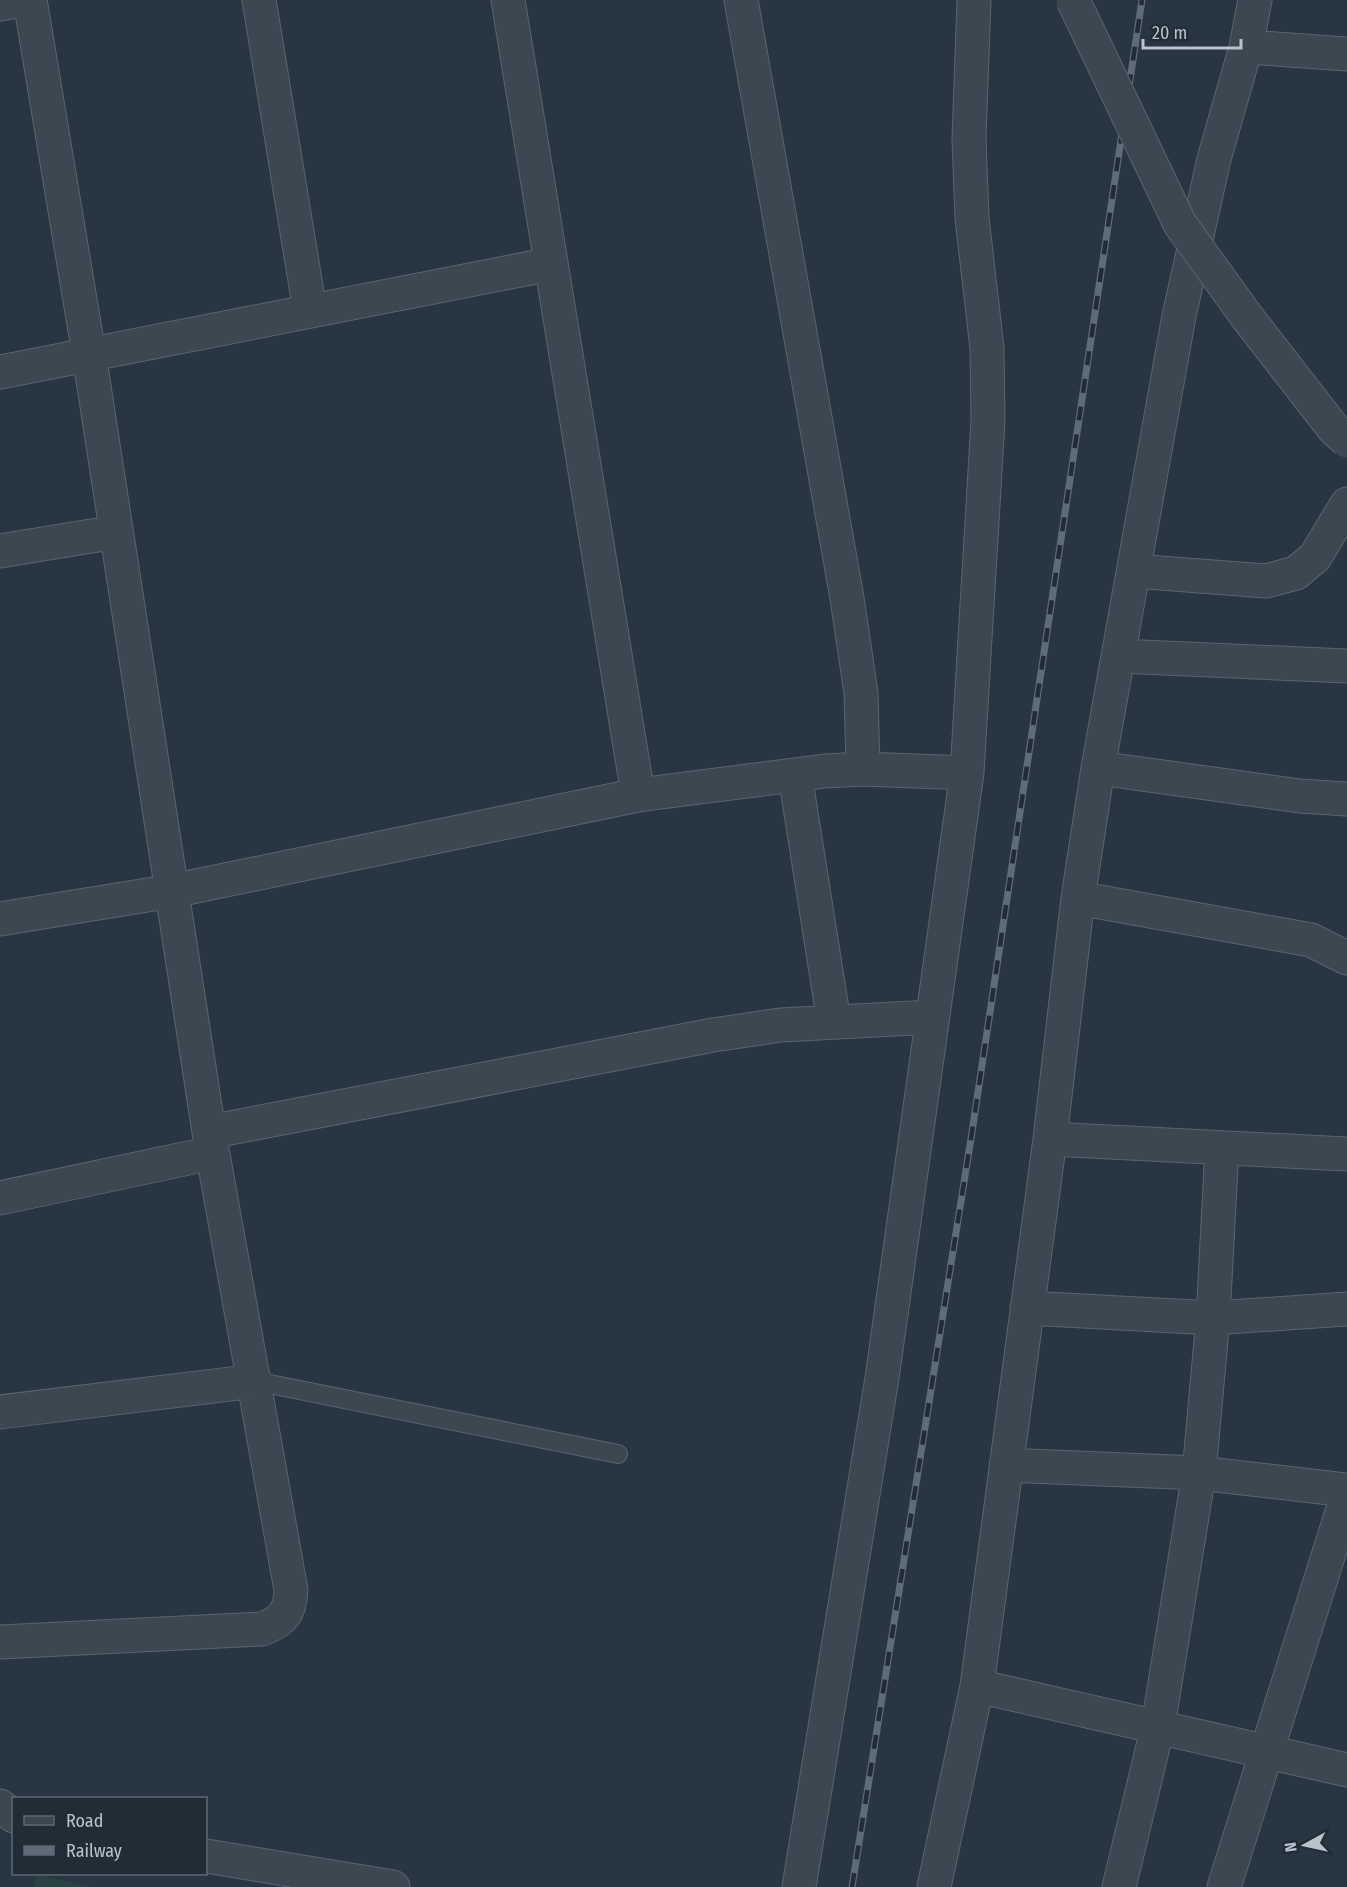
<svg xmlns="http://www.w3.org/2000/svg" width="1347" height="1887" viewBox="0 0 1347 1887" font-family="'Fira Sans Condensed',sans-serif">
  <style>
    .green { fill: #2a4243 }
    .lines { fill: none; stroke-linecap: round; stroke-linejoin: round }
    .service-casing { stroke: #5b656f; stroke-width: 20 }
    .minor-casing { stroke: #5b656f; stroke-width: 35 }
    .service { stroke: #3d4752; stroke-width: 18 }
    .minor { stroke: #3d4752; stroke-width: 33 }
    .rail-casing { stroke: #5f6b79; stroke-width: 7 }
    .rail { stroke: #212c37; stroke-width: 4.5; stroke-dasharray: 14; stroke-linecap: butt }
    .minor-bridge-casing { stroke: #5b656f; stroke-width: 35; stroke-linecap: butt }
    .minor-bridge { stroke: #3d4752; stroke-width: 33 }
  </style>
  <rect width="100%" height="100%" fill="#283542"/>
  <path class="green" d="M36 1874 92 1887H34Z"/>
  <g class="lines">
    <g class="service-casing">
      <path id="service" d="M255 1381 618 1454"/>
    </g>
    <g class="minor-casing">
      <path id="minor" d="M259 0 310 311
        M508 0 638 795
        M741 0 847 598 861 693 863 769
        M0 4 23 0
        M1246 47 1347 54
        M0 372 551 264
        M0 551 116 532
        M1134 571 1266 581 1296 573 1315 557 1347 504
        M1119 656 1347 666
        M1098 768 1300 796 1347 799
        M795 775 834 1022
        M1078 898 1311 940 1347 958
        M0 919 172 891 638 795 825 771 863 769 967 773
        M209 1132 713 1035 781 1025 932 1017
        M1050 1139 1347 1154
        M0 1198 212 1153
        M1027 1308 1213 1318 1347 1309
        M0 1412 255 1381
        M1006 1465 1199 1473 1347 1490
        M0 1642 262 1629C283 1621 290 1613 291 1590L209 1132 89 354 30 0
        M977 1686 1347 1770
        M0 1806 14 1816
        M206 1856 393 1887
        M799 1887 882 1378 967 773 988 421 987 348 972 218 969 139 974 0
        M934 1887 977 1686 1050 1139 1078 898 1098 768 1179 316 1214 159 1246 47 1255 0
        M1119 1887 1158 1726 1199 1473 1213 1318 1222 1148
        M1224 1887 1347 1496"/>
    </g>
    <use href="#service" class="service"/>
    <use href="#minor" class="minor"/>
    <g class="rail-casing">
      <path id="rail" d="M852 1887 972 1132 1142 0"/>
    </g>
    <use href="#rail" class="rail"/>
    <g class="minor-bridge-casing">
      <path id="minor-bridge" d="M1073 0 1180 224 1247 317 1334 429 1347 441"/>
    </g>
    <use href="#minor-bridge" class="minor-bridge"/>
  </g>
  <rect x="12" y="1797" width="195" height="78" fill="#212c37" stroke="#5e6873" stroke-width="1.5"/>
  <rect x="24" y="1816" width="30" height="9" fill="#3d4752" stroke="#5e6873" stroke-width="1.5"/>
  <text x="66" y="1827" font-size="18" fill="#bac2cc">Road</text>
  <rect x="24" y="1846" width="30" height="9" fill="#5f6b79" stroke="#5e6873" stroke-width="1.5"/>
  <text x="66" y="1857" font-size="18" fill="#bac2cc">Railway</text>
  <g transform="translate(1305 1845) rotate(262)" stroke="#212c37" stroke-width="4.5" paint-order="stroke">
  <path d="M0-4.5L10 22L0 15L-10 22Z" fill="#bac2cc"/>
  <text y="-9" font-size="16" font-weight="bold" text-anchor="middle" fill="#bac2cc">N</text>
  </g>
  <path d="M1143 39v9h98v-9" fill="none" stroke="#bac2cc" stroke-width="3"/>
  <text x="1152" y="39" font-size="18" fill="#bac2cc" stroke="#212c37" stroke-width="4.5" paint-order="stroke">20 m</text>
</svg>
